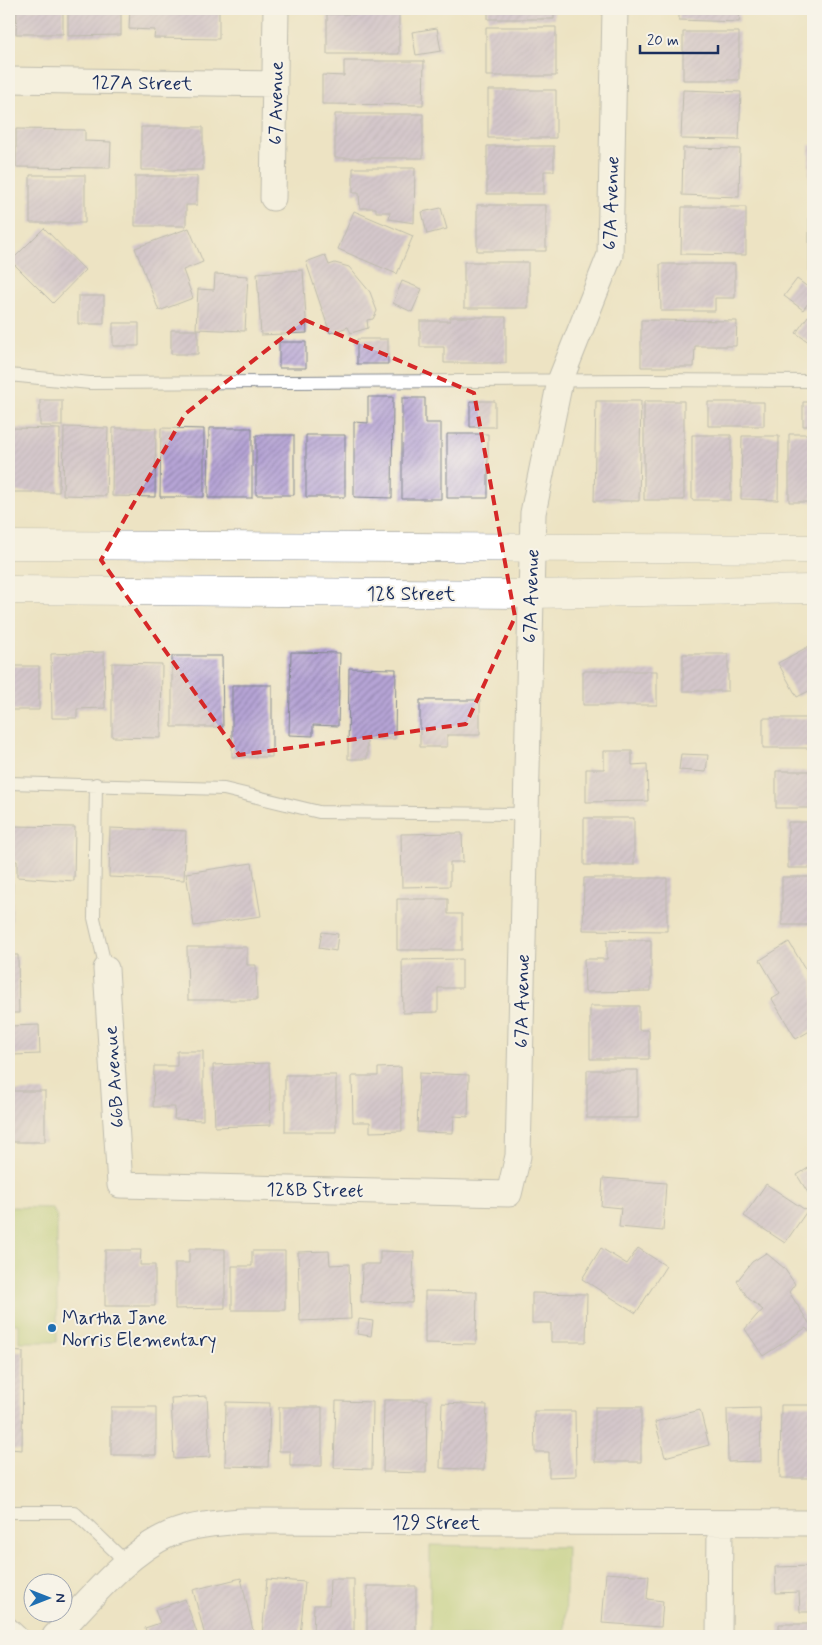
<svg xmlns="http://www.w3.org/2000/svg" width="822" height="1645" viewBox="0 0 822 1645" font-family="Mynerve,sans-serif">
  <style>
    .park { fill: #b0ca6f; stroke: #667c66 }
    .building { fill: url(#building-hatch) }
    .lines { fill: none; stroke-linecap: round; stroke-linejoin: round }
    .service-casing { stroke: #848990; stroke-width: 14 }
    .minor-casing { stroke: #848990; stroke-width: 27 }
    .secondary-casing { stroke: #848990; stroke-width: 29 }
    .service { stroke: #fff; stroke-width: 12 }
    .minor { stroke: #fff; stroke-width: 25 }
    .secondary { stroke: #fff; stroke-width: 28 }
    .marked { fill: none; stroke: #d62828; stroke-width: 4; stroke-dasharray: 10 6; stroke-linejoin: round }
    .poi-dot { fill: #1f6fb2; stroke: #f7f3e8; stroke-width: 2 }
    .labels { text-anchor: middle; stroke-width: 4; stroke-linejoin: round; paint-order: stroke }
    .street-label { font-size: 19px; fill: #1b2f5e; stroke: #f7f3e8 }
    .poi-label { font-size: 19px; fill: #1b2f5e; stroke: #f7f3e8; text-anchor: start }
  </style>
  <defs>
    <pattern id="building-hatch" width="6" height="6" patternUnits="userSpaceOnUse" patternTransform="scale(1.25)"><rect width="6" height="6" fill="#b6a4d5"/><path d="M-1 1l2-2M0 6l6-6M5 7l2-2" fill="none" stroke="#9386b0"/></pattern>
  </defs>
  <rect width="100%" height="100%" fill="#f7f3e8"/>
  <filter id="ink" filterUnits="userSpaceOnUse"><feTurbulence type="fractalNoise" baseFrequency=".02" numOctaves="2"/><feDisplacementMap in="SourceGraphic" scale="10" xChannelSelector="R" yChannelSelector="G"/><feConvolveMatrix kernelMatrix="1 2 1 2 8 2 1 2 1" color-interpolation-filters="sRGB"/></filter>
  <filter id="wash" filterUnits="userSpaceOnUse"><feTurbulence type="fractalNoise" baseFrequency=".0096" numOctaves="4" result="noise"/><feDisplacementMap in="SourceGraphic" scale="20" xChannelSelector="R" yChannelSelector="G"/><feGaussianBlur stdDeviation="1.12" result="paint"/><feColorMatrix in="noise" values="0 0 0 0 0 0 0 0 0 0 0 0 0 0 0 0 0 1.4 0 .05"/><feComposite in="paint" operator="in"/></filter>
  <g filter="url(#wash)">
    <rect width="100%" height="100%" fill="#ede3c3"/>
    <path class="park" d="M9 1207 52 1208 57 1216V1342H19V1324H9Z
      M430 1545 567 1547 565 1636H430Z"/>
    <g id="blocks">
      <path class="building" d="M9 9H12V34H9Z
        M17 9H63V34H16Z
        M68 9H121V35L68 36Z
        M130 9H219V39L154 38 155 30 129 29Z
        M488 9H554V19H488Z
        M679 9H740L739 22 679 20Z
        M327 14H399V54H327Z
        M486 27H556V76H486Z
        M437 28 441 51 416 55 412 32Z
        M683 32H739V80H683Z
        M344 61H424L423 105 322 104V75L344 76Z
        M488 90H556V138H488Z
        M683 90 741 92 739 140 681 139Z
        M335 114H423V158H335Z
        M141 127H203V170H141Z
        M16 129 85 130V141L111 142 110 168 16 167Z
        M809 145H813V197H809Z
        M487 146H554V171H544V194H487Z
        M683 148 740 149 739 197 682 195Z
        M353 168H415L414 223 389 219 390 212H376V208H360L359 193H353Z
        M30 175H85V223H30Z
        M135 176H197V205H186V226H135Z
        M477 205H546V251H477Z
        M682 207H746V255L681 254Z
        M441 208 447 229 427 234 422 212Z
        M809 209H813V271H809Z
        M354 211 413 236 397 274 338 249Z
        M44 228 85 270 53 303 11 261Z
        M189 228 203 262 183 270 193 298 159 311 135 248Z
        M325 255 329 265 335 263 349 267 370 292 377 311 373 319 367 320 368 328 351 333 348 327 330 333 306 262Z
        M464 262H528V308H464Z
        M660 264H735V298H715V311H661Z
        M303 270 307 333 261 335 257 273Z
        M215 274 248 276 245 331 196 329 198 289 214 290Z
        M797 279 813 291V296L803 310 784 296Z
        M402 281 422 289 412 312 393 303Z
        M78 296H104V324H78Z
        M808 316 813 320V345L796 333Z
        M450 317H506V363H444V347H420V321H450Z
        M641 320 737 321 736 346H695L694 367H641Z
        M113 323H139V346H113Z
        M171 330H198V354H171Z
        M357 339H388V364H357Z
        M279 342H306V368H279Z
        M368 397H393L392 498 354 497V422L368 423Z
        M402 398H425V423H441V499H402Z
        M40 400H62V426H40Z
        M470 401H495V427H470Z
        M596 401H641L639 501H594Z
        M644 401H684V500H644Z
        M708 402H764V426H708Z
        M803 402H813V426H803Z
        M64 427 108 428 106 496 63 495Z
        M11 428 60 429 59 492H10Z
        M113 428H156L155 497 112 496Z
        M161 428 204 429V497H160Z
        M209 428H252V498H208Z
        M447 434H488V498H447Z
        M789 434H813V502H789Z
        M256 435H294V495H256Z
        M306 435H345V497H306Z
        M692 435H731V500H692Z
        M742 436H779L778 500 741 499Z
        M813 644V689L797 697 778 663Z
        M104 652 105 708 77 709V718H52L51 654Z
        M291 652 340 653 338 726 313 725V736L289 735Z
        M683 654H728V691H683Z
        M172 656H222L223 727H172Z
        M112 663 162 664 161 738 112 737Z
        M9 666H39V710H9Z
        M349 668 396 669 395 739H367V759H348Z
        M583 671H657V705H583Z
        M232 685H272V757H232Z
        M420 700H480V735H447V747H420Z
        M763 718H813V748H763Z
        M604 751H632V765L647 764 648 801 586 802V769H604Z
        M681 754 708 755 706 772 679 770Z
        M776 771H813V808H776Z
        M584 818H634V865H584Z
        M788 822H813V868H788Z
        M9 826 75 827 74 881 17 877V861H9Z
        M110 828 186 831 184 880 109 877Z
        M462 833 463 862H450V886L402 887 401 834Z
        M252 863 261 916 194 926 186 873Z
        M782 877H813V925H782Z
        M584 878H667V931L583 930Z
        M9 883H13L11 940H9Z
        M397 899H448V914H462V950H397Z
        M322 932 338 934 336 951 319 948Z
        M607 940H651V991L585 992 584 959H607Z
        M789 942 813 982V1029L796 1039 772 999 780 994 760 960Z
        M187 947H247V965H256L257 1000H188Z
        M9 955H18L19 1013H9Z
        M462 959V988H438V1012L403 1013 402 960Z
        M590 1006H639V1030H649V1059H590Z
        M39 1025 40 1054 13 1055V1076H9V1026Z
        M177 1051H203V1120L174 1119 175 1107H153L154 1066H177Z
        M269 1063 271 1125 215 1127 213 1065Z
        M401 1067 402 1131 370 1132V1122H353L352 1076H378V1068Z
        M587 1070H638V1118H587Z
        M419 1073 469 1075 468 1117 454 1116 453 1133 417 1132Z
        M285 1075H336V1132H285Z
        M9 1091H45V1142H9Z
        M813 1165V1201L797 1175Z
        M603 1178 666 1183 663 1231 619 1227 621 1208 601 1206Z
        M766 1184 807 1211 785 1243 744 1216Z
        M601 1248 627 1264 638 1248 666 1266 636 1313 582 1279Z
        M189 1249H225V1308L175 1309V1263H189Z
        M105 1250H141L140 1265H155V1306H105Z
        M252 1251H285V1310H232V1266H252Z
        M329 1251 330 1265 349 1264 351 1319 300 1321 298 1252Z
        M380 1251 414 1252 412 1303 361 1302 362 1264H380Z
        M766 1253 784 1268 795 1284 789 1292 811 1326 813 1325V1337L806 1328 763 1356 745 1329 757 1315 763 1310 748 1298 737 1281 752 1262Z
        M425 1291 477 1292 476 1344 425 1343Z
        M532 1293 587 1294 586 1342H551V1323H532Z
        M359 1319 373 1321 371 1336 357 1334Z
        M9 1351 23 1352 22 1450 9 1449Z
        M207 1396 210 1457 174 1459 171 1398Z
        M384 1400H427L426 1473 383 1472Z
        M336 1401 373 1402 372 1469 334 1468Z
        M226 1402 270 1403 268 1467 225 1466Z
        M442 1403 487 1405 484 1470 440 1468Z
        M781 1405H813V1446H810V1478H780Z
        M111 1407H156V1455H111Z
        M279 1407H322V1466H290V1451H279Z
        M595 1407H641V1462H595Z
        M760 1408 761 1461 728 1462 727 1409Z
        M700 1410 709 1445 665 1457 655 1422Z
        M534 1411H575L576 1476 549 1477V1452H535Z
        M813 1566V1612H800L799 1592 776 1593 775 1567Z
        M606 1573 649 1576 647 1599 663 1601 661 1627 602 1623Z
        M241 1578 254 1635 205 1636 193 1590Z
        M267 1579 305 1582 300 1636H262Z
        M330 1579H354V1636H313L314 1605H329Z
        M367 1586H416V1636H367Z
        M185 1599 198 1636H148L145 1628 160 1623 155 1610Z
        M779 1624H813V1636H779Z"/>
    </g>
  </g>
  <g filter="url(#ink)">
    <use href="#blocks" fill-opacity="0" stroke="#848990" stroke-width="1"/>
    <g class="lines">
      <g class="service-casing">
        <path id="service" d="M9 375 90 383 643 380 813 381
          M9 783 224 789 319 812 525 814
          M96 784 94 918 106 969
          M9 1512H74L127 1563
          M9 1623 23 1636"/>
      </g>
      <g class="minor-casing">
        <path id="minor" d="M9 80 275 84
          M273 198 276 9
          M106 969 120 1185 509 1194 518 1156 533 513 560 381 610 255 615 9
          M55 1636C88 1602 126 1553 170 1534 193 1525 218 1523 242 1521L813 1523
          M719 1636 720 1525"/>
      </g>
      <g class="secondary-casing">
        <path id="secondary" d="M9 545 813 549
          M9 590 530 594 813 589"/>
      </g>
      <use href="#service" class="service"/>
      <use href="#minor" class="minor"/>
      <use href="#secondary" class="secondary"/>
    </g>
  </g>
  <path d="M0 0H822V1645H0ZM305 320 474 393 515 617 466 724 239 755 101 560 185 414Z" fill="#ede3c3" fill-opacity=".55" fill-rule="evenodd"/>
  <path class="marked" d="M305 320 474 393 515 617 466 724 239 755 101 560 185 414Z"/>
  <circle class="poi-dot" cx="52" cy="1328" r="5"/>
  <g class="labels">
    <g class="street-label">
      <text transform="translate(142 82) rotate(1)" y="7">127A Street</text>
      <text transform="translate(275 103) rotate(-89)" y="7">67 Avenue</text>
      <text transform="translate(610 203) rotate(-88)" y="7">67A Avenue</text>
      <text x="411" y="600">128 Street</text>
      <text transform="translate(530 596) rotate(-88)" y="7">67A Avenue</text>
      <text transform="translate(521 1001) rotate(-89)" y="7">67A Avenue</text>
      <text transform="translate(113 1077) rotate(-94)" y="7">66B Avenue</text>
      <text transform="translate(315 1189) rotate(1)" y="7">128B Street</text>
      <text x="436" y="1529">129 Street</text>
    </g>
    <g class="poi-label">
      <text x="62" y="1324">Martha Jane<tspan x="62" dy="22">Norris Elementary</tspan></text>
    </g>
  </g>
  <rect width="822" height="1645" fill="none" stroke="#f7f3e8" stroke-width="30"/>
  <g transform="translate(48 1598) rotate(90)"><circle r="24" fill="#f7f3e8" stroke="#9fa5b1"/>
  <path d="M0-4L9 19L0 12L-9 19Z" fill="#1f6fb2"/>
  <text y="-8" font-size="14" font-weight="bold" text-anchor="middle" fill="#1b2f5e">N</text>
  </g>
  <path d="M640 45v8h78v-8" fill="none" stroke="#1b2f5e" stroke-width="2.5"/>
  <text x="647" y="45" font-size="15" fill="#1b2f5e" stroke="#f7f3e8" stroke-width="4" paint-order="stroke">20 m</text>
</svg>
